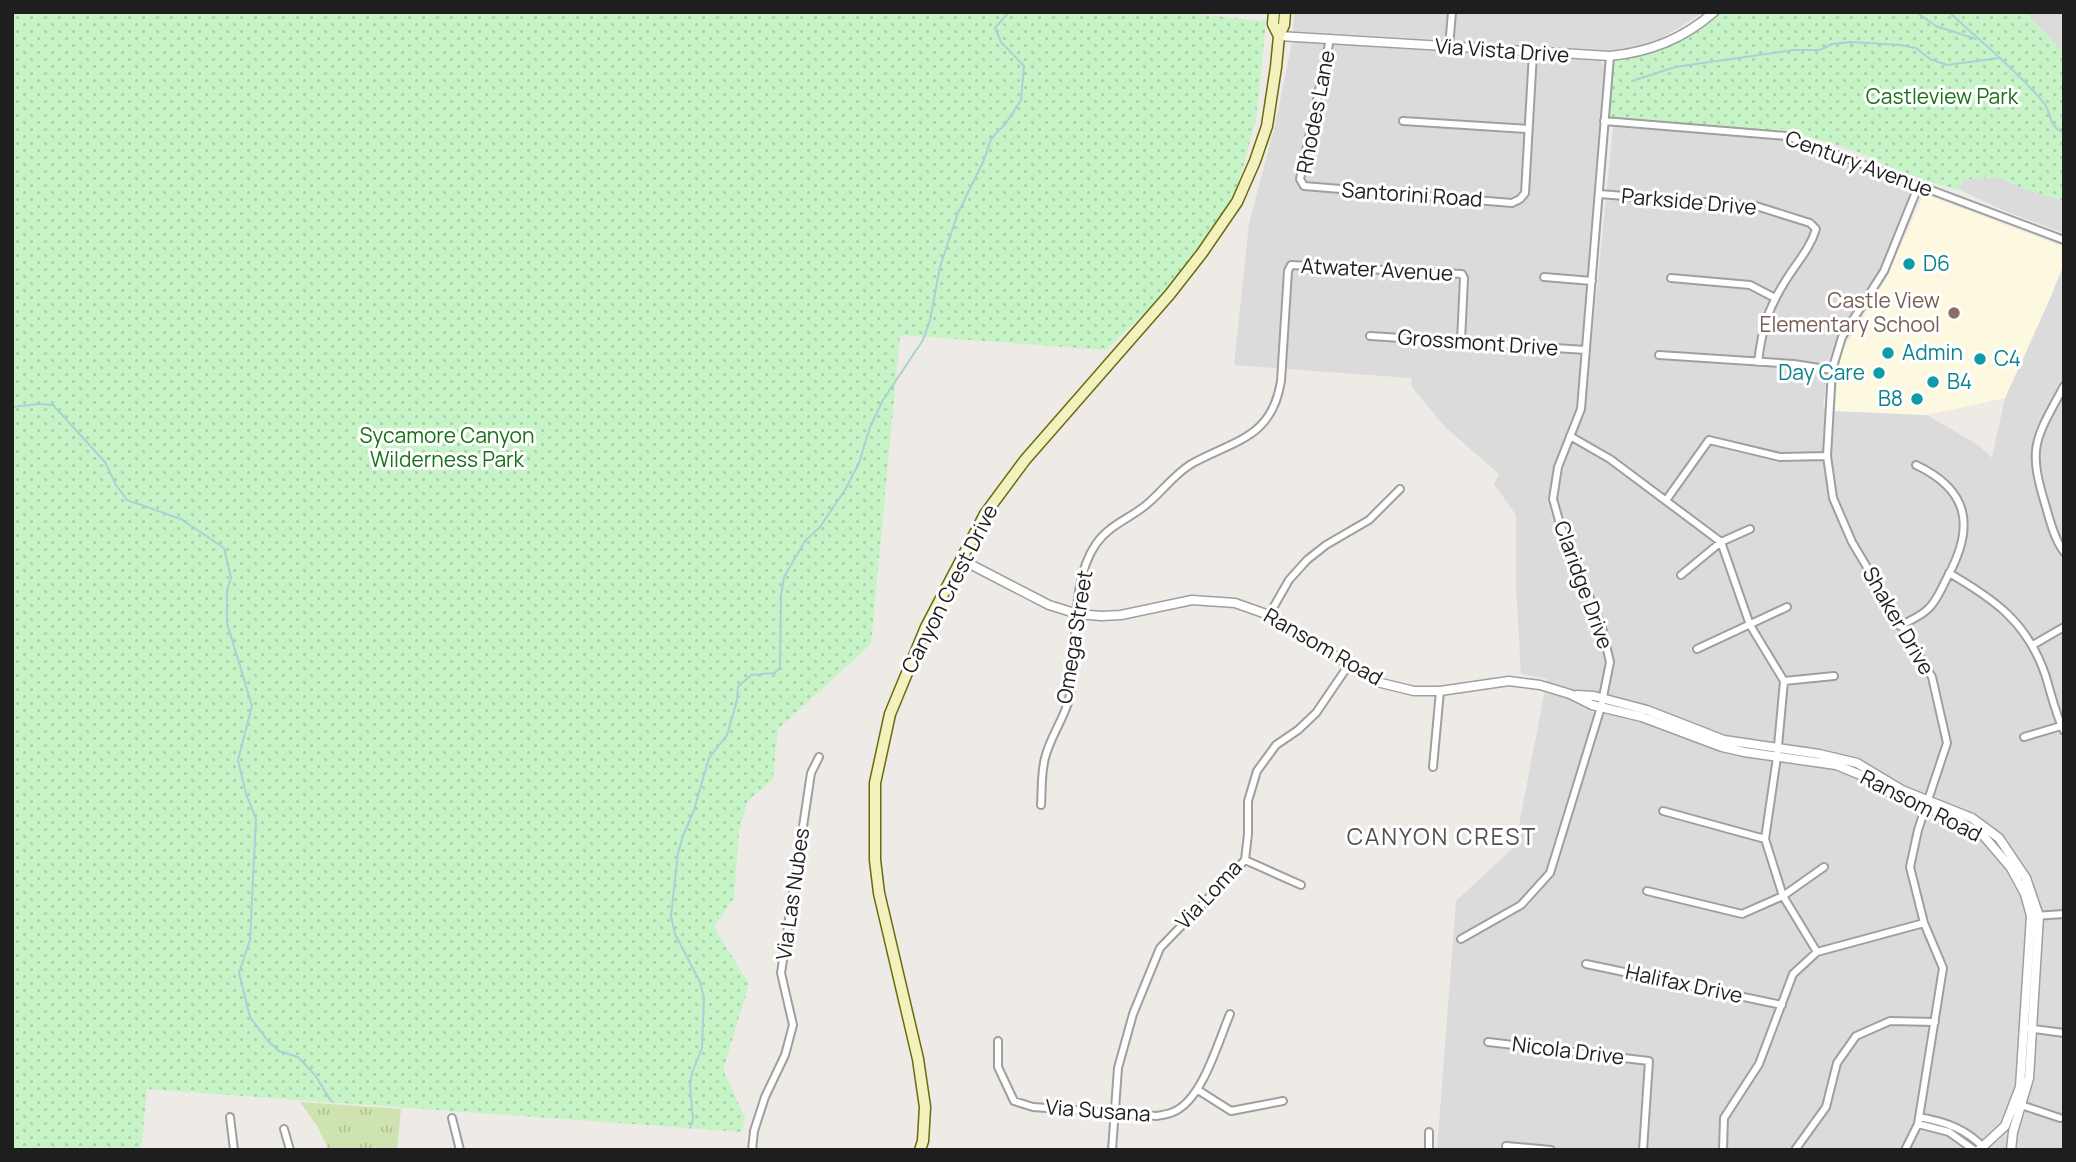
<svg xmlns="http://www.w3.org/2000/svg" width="2076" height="1162" viewBox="0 0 2076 1162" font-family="Manrope,sans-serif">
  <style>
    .residential { fill: #dcdbdb }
    .education { fill: #fcf9e0 }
    .grass { fill: url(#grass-tufts) }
    .park { fill: url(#park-dots) }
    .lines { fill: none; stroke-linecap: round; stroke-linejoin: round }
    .stream { stroke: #a9d1d7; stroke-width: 2 }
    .minor-casing { stroke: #9f9f9f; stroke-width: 10 }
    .tertiary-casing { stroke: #9f9f9f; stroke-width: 11 }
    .secondary-casing { stroke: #696b0f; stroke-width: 13 }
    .minor { stroke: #fff; stroke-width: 6 }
    .tertiary { stroke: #fff; stroke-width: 8 }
    .secondary { stroke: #f3f1bd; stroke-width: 10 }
    .culture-dot { fill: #0f9aa8; stroke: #fff; stroke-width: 2.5 }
    .education-dot { fill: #8d6e63; stroke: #fff; stroke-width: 2.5 }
    .labels { text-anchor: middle; stroke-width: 6; stroke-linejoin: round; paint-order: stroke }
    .street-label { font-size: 21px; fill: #1e1e1e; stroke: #fff }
    .park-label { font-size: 21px; fill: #177216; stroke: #fff }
    .culture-label { font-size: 21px; fill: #0d838f; stroke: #fff; text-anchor: start }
    .education-label { font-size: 21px; fill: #785e54; stroke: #fff; text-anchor: end }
    .neighbourhood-label { font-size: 23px; letter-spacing: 2px; fill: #515151; stroke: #fff }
  </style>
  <defs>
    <pattern id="grass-tufts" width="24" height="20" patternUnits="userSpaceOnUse" patternTransform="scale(1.75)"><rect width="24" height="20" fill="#cee3af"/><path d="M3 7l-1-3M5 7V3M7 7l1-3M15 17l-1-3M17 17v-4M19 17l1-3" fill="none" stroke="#b0c296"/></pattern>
    <pattern id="park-dots" width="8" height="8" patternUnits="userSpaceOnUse" patternTransform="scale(1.75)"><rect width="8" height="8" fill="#c6f4c6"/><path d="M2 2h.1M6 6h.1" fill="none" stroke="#aad1aa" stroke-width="1.8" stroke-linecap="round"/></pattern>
  </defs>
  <rect width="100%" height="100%" fill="#eeeae5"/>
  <path class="residential" d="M1294 12H1704L1660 39 1623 51 1293 31Z
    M2025 12H2064V54L2052 41Z
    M1292 42 1600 61 1605 66 1578 390 1587 387 1613 127 1784 139 1911 189 1896 233 1879 273 1840 330 1828 362 1823 408 1835 411 1927 415 1978 445 1992 458 2005 398 2064 264V1150H1437L1456 901 1515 846 1547 679 1521 674 1516 584V515L1494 484 1499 474 1445 427 1412 387 1411 378 1234 365 1249 224 1276 121Z
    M1998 177 2019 187 2064 201V233L2007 212 1960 190 1962 180Z"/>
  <path class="education" d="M1924 194 2064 247V264L2049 301 2005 398 1927 415 1835 411 1838 368 1843 349 1886 279Z"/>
  <path class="grass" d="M300 1102 401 1109 397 1150H329L317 1126Z"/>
  <path class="park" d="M12 12H1174L1266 21 1256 120 1234 199 1198 252 1156 302 1106 350 900 335 871 644 778 729 773 779 747 802 739 832 734 898 714 927 749 984 723 1070 745 1117 742 1132 147 1089 141 1150H12Z
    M1711 12H2025L2064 54V201L2019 187 1998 177 1962 180 1960 190 1911 177 1858 152 1782 129 1755 133 1602 122 1606 57 1663 45Z"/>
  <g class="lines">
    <path class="stream" d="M1916 12 1936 26 1976 39
      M1949 12C1981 42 2016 70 2044 103 2052 114 2048 127 2064 132
      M1632 81 1675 67 1794 50H1820L1832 44 1852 42 1900 45 1916 48 1930 59 1947 65 1999 58
      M12 407 39 404 53 405 105 462 116 485 127 500 181 519 224 548 231 578 227 590V623L252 706 238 760 246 794 256 819 250 940 239 973 250 1017 267 1040 279 1051 298 1057 315 1075 331 1101
      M690 1128 693 1120 690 1086 692 1073 702 1048 704 998 700 982 675 934 671 916 678 853 683 836 694 810 709 758 727 735 737 700 738 687 751 675 775 673 780 667 781 595 784 577 805 541 820 527 845 490 859 463 870 427 883 400 923 340 930 320 940 267 958 213 984 160 991 139 1006 123 1021 100 1024 66 1001 42 995 28 1009 12"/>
    <g class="minor-casing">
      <path id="minor" d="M1330 39 1300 179 1304 186 1512 203 1520 199 1525 193 1533 53
        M1449 47 1452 12
        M1403 121 1528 129
        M1604 121 1787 136 2064 240
        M1599 194 1756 206 1810 223 1816 229C1810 249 1797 262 1786 280 1768 308 1762 329 1758 362
        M1544 277 1592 281
        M1671 278 1750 285 1775 298
        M1370 336 1586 350
        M1659 355 1794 364 1832 370
        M2064 386C2035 440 2027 446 2046 507 2050 522 2055 540 2064 552
        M1570 436 1610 459 1721 542 1750 625 1784 681 1777 757 1765 839 1783 896 1817 952
        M1667 499 1709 440 1780 457 1827 456
        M1949 573C1994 599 2027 622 2045 674 2051 693 2055 713 2064 731
        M1681 575 1721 542 1750 529
        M1269 615 1289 580 1307 560 1326 545 1369 520 1400 489
        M1900 626C1909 621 1921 616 1928 609 1937 601 1942 587 1948 576 1975 526 1969 490 1916 465
        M2033 645 2064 627
        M1697 649 1787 607
        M1784 681 1834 676
        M2024 737 2061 726
        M1433 767 1440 691
        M1041 805C1042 790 1041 773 1045 758 1050 737 1064 719 1069 699 1080 652 1068 584 1096 544 1109 525 1129 519 1146 505 1162 492 1175 473 1193 463 1235 440 1272 438 1281 381L1288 271 1291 265 1462 274 1464 278 1461 341
        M1663 811 1765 839
        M1245 860 1301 885
        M1647 891 1742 914 1783 896 1824 867
        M2034 916 2064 914
        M1461 939 1521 905 1550 873 1601 707 1610 662 1602 628 1560 524 1553 499 1558 467 1581 409 1610 56
        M1586 964 1782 1005
        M2027 1028 2064 1033
        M998 1041V1067L1014 1101 1033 1107 1157 1116C1162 1115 1169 1114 1173 1112 1202 1101 1218 1042 1230 1014
        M1488 1042 1649 1061 1643 1150
        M1198 1090 1231 1111 1283 1101
        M2018 1104 2060 1118
        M230 1117 234 1150
        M1919 1117C1946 1122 1967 1129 1986 1150
        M452 1118 460 1150
        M1918 1124 1949 1132 1974 1150
        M284 1129 290 1150
        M1506 1146 1551 1150
        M752 1150 754 1131 765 1097 785 1055 793 1025 781 973 811 773 819 757
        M1112 1150 1118 1068 1133 1014 1160 948 1245 860 1248 834V801L1257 771 1276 745 1298 730 1316 713 1348 666
        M1429 1150V1132
        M1723 1150 1724 1118 1759 1064 1793 974 1817 952 1924 923
        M1795 1150 1826 1107 1837 1063 1856 1036 1890 1021 1935 1022
        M1905 1150 1918 1124 1943 968 1924 923 1910 867 1918 830 1947 743 1932 677 1852 542 1833 498 1827 456 1832 370 1842 337 1884 271 1918 187"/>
    </g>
    <g class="tertiary-casing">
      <path id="tertiary" d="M1279 36 1610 56C1650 52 1683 39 1714 12
        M962 560 1049 605 1078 614 1101 616 1121 615 1192 600 1235 603 1269 615 1377 682 1414 691H1440L1509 681 1540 685 1570 694 1592 705 1642 717 1722 747 1744 752 1836 765 1863 776 1888 792 1953 818 1982 834 2011 868 2025 894 2031 916 2020 1087 2005 1126 1979 1150
        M1577 695 1594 696 1647 710 1724 740 1819 754 1857 763 1902 790 1972 818 1999 838 2026 878 2039 916 2029 1078 2013 1132 2011 1150"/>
    </g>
    <g class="secondary-casing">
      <path id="secondary" d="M1274 12 1273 24 1279 36
        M920 1150 923 1141 925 1107 918 1059 879 893 875 860V783L890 714 926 627 985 514 1025 460 1170 294 1202 253 1237 202 1255 161 1267 126 1276 67 1279 36 1284 25 1285 12"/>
    </g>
    <use href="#minor" class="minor"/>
    <use href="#tertiary" class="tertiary"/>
    <use href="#secondary" class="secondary"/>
  </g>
  <g class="culture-dot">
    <circle cx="1909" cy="264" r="7"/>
    <circle cx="1888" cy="353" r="7"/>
    <circle cx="1980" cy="359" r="7"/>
    <circle cx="1879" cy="373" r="7"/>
    <circle cx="1933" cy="382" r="7"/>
    <circle cx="1917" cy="399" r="7"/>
  </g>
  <circle class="education-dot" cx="1954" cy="313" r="7"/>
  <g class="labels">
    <g class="street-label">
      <text transform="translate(1502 51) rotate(4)" y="7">Via Vista Drive</text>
      <text transform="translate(1316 112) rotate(-79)" y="7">Rhodes Lane</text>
      <text transform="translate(1859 164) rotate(20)" y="7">Century Avenue</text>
      <text transform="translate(1412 195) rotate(4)" y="7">Santorini Road</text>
      <text transform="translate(1689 202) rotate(5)" y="7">Parkside Drive</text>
      <text transform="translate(1377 270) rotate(3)" y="7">Atwater Avenue</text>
      <text transform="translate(1478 343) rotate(4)" y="7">Grossmont Drive</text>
      <text transform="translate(1583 585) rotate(70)" y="7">Claridge Drive</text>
      <text transform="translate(950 589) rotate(-63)" y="7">Canyon Crest Drive</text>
      <text transform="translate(1898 621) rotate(60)" y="7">Shaker Drive</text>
      <text transform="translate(1075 637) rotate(-81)" y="7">Omega Street</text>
      <text transform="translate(1323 647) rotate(30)" y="7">Ransom Road</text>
      <text transform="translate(1921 806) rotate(27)" y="7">Ransom Road</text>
      <text transform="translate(793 894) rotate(-82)" y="7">Via Las Nubes</text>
      <text transform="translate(1209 895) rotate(-47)" y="7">Via Loma</text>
      <text transform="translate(1684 984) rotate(12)" y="7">Halifax Drive</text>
      <text transform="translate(1568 1051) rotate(7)" y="7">Nicola Drive</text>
      <text transform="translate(1098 1111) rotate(4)" y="7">Via Susana</text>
    </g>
    <g class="park-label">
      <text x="1942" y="104">Castleview Park</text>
      <text x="447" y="443">Sycamore Canyon<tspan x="447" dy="24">Wilderness Park</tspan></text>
    </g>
    <g class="culture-label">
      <text x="1923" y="271">D6</text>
      <text x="1902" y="360">Admin</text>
      <text x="1994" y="366">C4</text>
      <text x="1865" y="380" text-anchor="end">Day Care</text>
      <text x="1947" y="389">B4</text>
      <text x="1903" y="406" text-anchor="end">B8</text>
    </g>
    <g class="education-label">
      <text x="1940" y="308">Castle View<tspan x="1940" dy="24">Elementary School</tspan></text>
    </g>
    <g class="neighbourhood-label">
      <text x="1442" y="845">CANYON CREST</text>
    </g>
  </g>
  <rect width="2076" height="1162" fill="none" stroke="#1e1e1e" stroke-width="28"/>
</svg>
